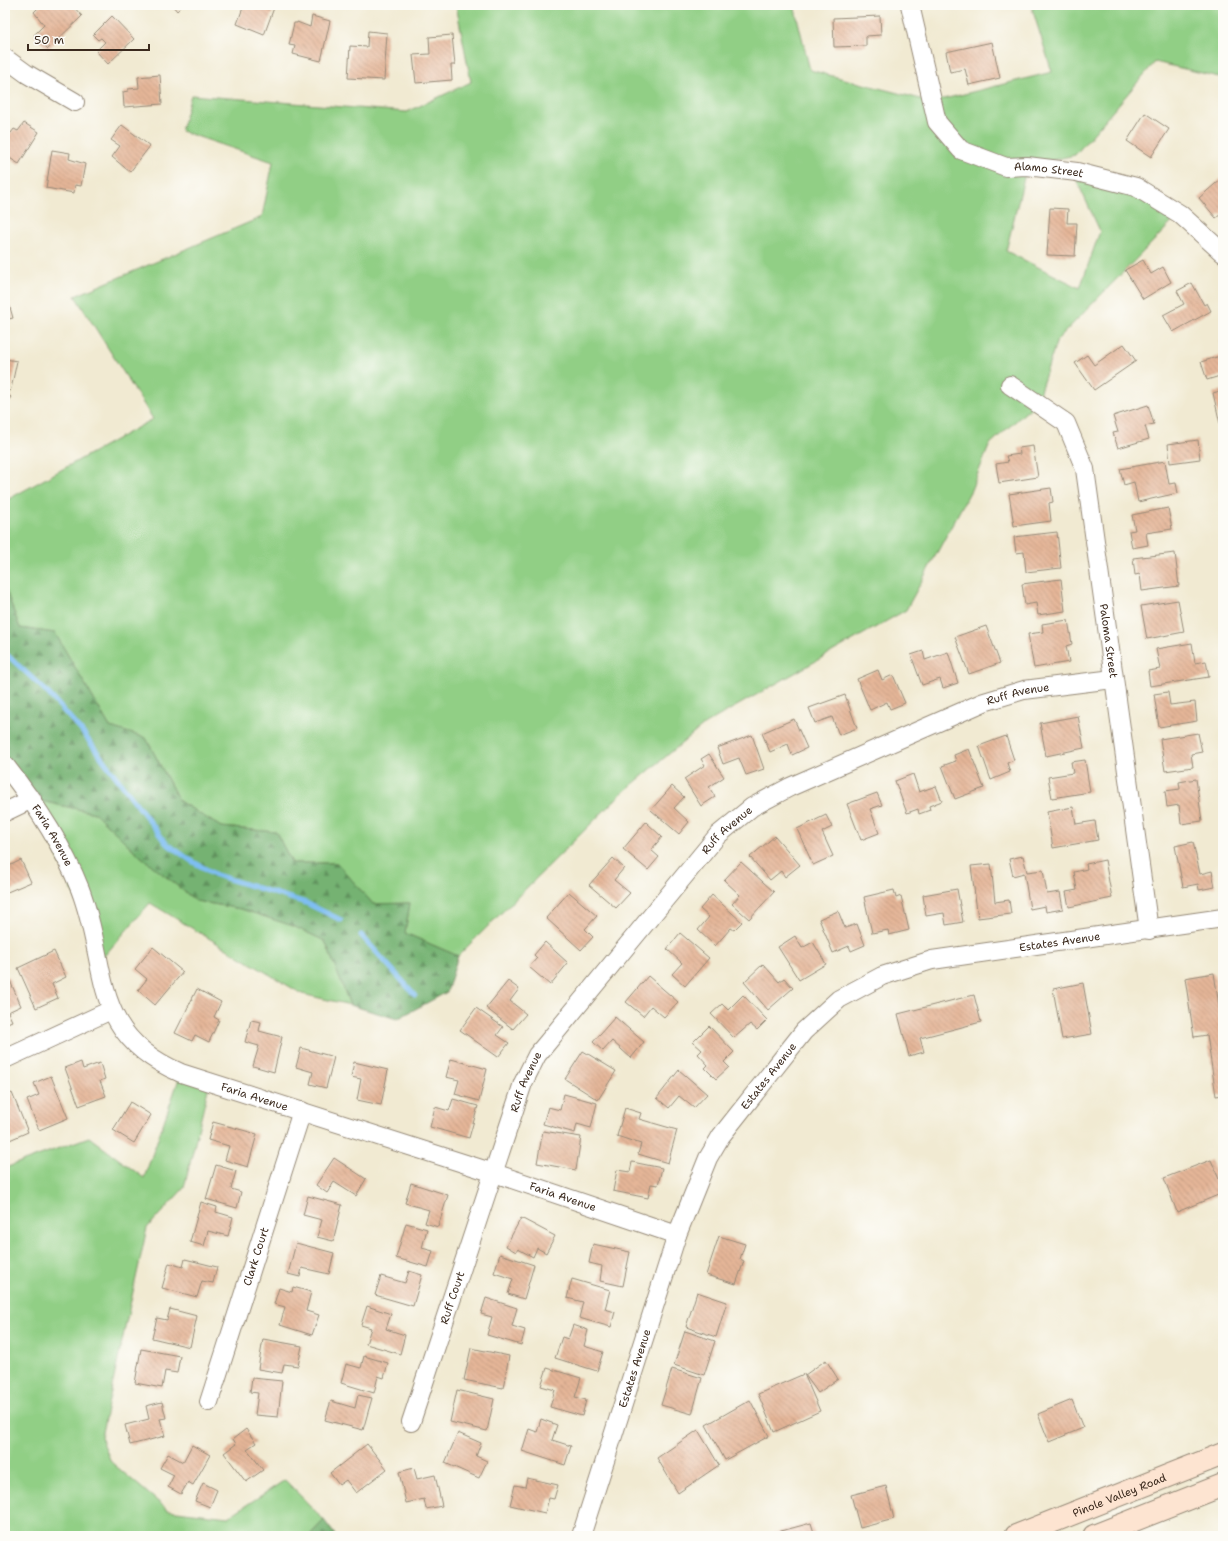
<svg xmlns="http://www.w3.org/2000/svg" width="1228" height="1541" viewBox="0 0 1228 1541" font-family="'Shantell Sans',sans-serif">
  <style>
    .grass { fill: #91cf85; stroke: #667c52 }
    .forest { fill: url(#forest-firs); stroke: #586e48 }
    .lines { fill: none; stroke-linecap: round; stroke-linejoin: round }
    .stream { stroke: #7ebef3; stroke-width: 5 }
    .building { fill: url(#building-back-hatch) }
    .minor-casing { stroke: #968a78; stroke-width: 20 }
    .secondary-casing { stroke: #968a78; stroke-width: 24 }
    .minor { stroke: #fff; stroke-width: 18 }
    .secondary { stroke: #fde4d1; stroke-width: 22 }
    .labels { text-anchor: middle; stroke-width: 3.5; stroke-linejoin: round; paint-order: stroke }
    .street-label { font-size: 11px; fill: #3b2a1e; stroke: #fdfcf7 }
  </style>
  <defs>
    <pattern id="forest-firs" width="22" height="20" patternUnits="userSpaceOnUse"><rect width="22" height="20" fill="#74b272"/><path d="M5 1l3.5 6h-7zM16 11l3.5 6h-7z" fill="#60915d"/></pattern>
    <pattern id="building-back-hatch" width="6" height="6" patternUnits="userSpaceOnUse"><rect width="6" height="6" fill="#e5b698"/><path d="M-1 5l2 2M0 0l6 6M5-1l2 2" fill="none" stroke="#bb947b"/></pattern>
  </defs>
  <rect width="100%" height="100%" fill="#fdfcf7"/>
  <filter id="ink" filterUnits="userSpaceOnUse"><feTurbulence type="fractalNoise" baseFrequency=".025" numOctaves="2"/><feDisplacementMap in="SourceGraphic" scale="8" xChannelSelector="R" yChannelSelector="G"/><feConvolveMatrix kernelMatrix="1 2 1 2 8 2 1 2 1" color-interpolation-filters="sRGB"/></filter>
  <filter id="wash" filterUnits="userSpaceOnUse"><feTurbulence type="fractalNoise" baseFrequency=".012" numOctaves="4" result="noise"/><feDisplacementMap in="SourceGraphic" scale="16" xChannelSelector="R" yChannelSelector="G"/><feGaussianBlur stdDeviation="0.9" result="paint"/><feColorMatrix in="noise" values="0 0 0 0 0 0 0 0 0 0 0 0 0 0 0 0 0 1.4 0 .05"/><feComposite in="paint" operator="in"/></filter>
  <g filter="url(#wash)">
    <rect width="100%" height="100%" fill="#f1ead2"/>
    <path class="grass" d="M456 5H794L810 70 932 102 1052 72 1031 5H1223V78L1155 62 1075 155 1027 166 1006 251 1080 288 1100 231 1076 179 1136 187 1180 214 1057 340 1036 403 990 444 971 490 906 610 705 724 621 794 458 956 405 933 410 903 373 904 337 863H292L276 832 221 827 179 801 146 738 110 727 55 633 20 628 5 588V501L153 419 75 296 262 217 273 162 181 131 191 95 407 112 471 82Z
      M32 799 95 813 139 855 196 901 241 909 293 926 325 941 350 1005 302 994 150 903 99 962 94 940Z
      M181 1073 210 1081 184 1188 147 1228 101 1437 111 1462 168 1510 228 1517 285 1480 324 1520 309 1536H5V1168L89 1137 144 1178Z"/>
    <path class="forest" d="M5 588 20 628 55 633 110 727 146 738 179 801 221 827 276 832 292 863H337L373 904 410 903 405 933 458 956 447 992 397 1019 350 1005 325 941 293 926 241 909 196 901 139 855 95 813 32 799 5 765Z
      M324 1520 336 1536H309Z"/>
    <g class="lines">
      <path class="stream" d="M5 653 46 691 80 729 166 843 190 860 216 875 306 903 341 920
        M361 935 415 995"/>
    </g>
    <g id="blocks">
      <path class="building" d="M41 5H72L82 16 48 49 34 35 44 25 34 12Z
        M172 5H183L177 11Z
        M244 5H275L264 35 237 24Z
        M112 16 134 39 108 64 96 51 105 42 101 38 98 40 93 35Z
        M312 16 330 21 321 61 293 54 295 46 289 45 294 23H297V22L310 27Z
        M880 16 881 35 866 36V46L834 47 833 18Z
        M368 31 387 33 384 80 348 78 350 46 367 47Z
        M452 35 455 65H451L452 80 416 83 413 55 430 54 429 37Z
        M992 42 1000 78 969 85 965 69 950 72 946 52Z
        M160 75 162 104 124 107 123 92 128 91V89L139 88 138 77Z
        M1145 113 1169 129 1151 157 1127 141Z
        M24 123 39 132 19 164 5 155V131L11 133 14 129 18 131Z
        M122 125 150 146 130 172 112 157 120 146 111 140Z
        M52 150 70 153 69 159 85 164 81 186 75 185 74 193 46 188Z
        M1223 177V216L1221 214 1216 218 1199 198Z
        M1050 208 1068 209 1067 223H1077L1075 256 1047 255Z
        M1143 260 1151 274 1163 267 1171 282 1143 299 1125 270Z
        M1192 283 1204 305 1207 303 1211 311 1173 332 1163 315 1184 304 1177 291Z
        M5 290 13 318 5 320Z
        M1223 340V351L1220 341Z
        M1124 344 1136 361 1094 390 1075 363 1087 355 1094 365Z
        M1223 355V375L1207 380 1201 362Z
        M5 359 17 361 11 389 7 393 11 397 5 405Z
        M1223 390V424H1220L1213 393Z
        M1148 405 1154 424 1145 426 1149 439 1118 448 1113 433 1118 432 1113 416Z
        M1198 440 1200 459 1170 463 1168 444Z
        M1033 446 1038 477 999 483 996 464 1008 462 1006 456 1020 454 1019 448Z
        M1165 461 1169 484 1176 483 1178 493 1138 502 1134 482 1124 485 1120 469Z
        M1051 488 1053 502 1049 503 1051 521 1014 526 1009 494Z
        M1168 508 1172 529 1146 533 1148 545 1132 548 1129 531 1135 530 1132 515Z
        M1057 532 1061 568 1026 572 1024 552 1016 553 1014 537Z
        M1175 553 1179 586 1142 591 1140 574 1135 575 1133 558Z
        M1061 579 1065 611 1038 615 1036 603 1025 605 1022 584Z
        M1178 600 1184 632 1147 639 1141 606Z
        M1068 620 1072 644 1066 646 1069 662 1034 668 1028 634 1043 632 1042 624Z
        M986 626 1000 663 969 674 955 637Z
        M1192 643 1195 663 1206 661 1209 677 1150 686 1148 671 1160 669 1156 649Z
        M923 651 925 660 948 652 958 683 943 688 940 679 922 685 911 655Z
        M878 670 882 680 893 675 905 703 890 709 887 702 870 710 857 679Z
        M1168 692 1170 705 1195 702 1197 721 1159 727 1154 694Z
        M845 695 857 728 839 735 832 717 815 723 809 708Z
        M1078 716 1084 748 1046 756 1040 723Z
        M794 719 807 748 792 755 788 744 770 752 762 733Z
        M1198 733 1202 752 1191 754 1193 767 1165 771 1160 739Z
        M752 735 764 769 746 775 739 758 723 764 717 748Z
        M1006 736 1014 760 1007 763 1010 772 991 780 979 746Z
        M969 749 984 788 955 799 942 766 956 761 954 755Z
        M709 754 724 777 709 787 715 797 701 806 684 779 705 765 701 759Z
        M1085 760 1090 792 1052 798 1048 777 1073 773 1071 762Z
        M913 774 919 792 936 786 942 801 929 806 930 810 919 814 918 809 907 813 895 781Z
        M1196 779 1202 821 1181 824 1179 805 1167 807 1165 791 1180 789 1179 782Z
        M672 786 684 797 674 808 689 822 679 834 651 810Z
        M877 793 882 805 870 809 879 833 861 840 847 804Z
        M1073 807 1076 824 1095 821 1098 840 1053 848 1047 812Z
        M826 815 832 827 822 832 833 856 813 865 797 829Z
        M646 822 662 837 651 850 659 857 648 870 623 849Z
        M775 836 800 865 785 877 781 871 770 880 750 857Z
        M1193 842 1200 874 1212 871 1215 887 1199 890 1198 884 1183 887 1175 846Z
        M1023 856 1027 872 1043 870 1047 894 1060 892 1063 909 1046 912 1045 906 1030 909 1024 873 1013 876 1009 859Z
        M5 857 9 866 21 860 31 882 5 893Z
        M613 858 624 868 614 880 630 893 616 908 589 885Z
        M1105 860 1112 898 1069 907 1066 892 1077 890 1074 872 1087 869 1086 864Z
        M741 862 774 892 749 919 732 904 740 895 724 880Z
        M991 864 995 902 1009 900 1011 914 978 918 971 866Z
        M957 889 963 922 946 925 944 913 926 916 923 895Z
        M894 890 896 898 901 896 909 930 889 935 888 930 872 933 864 897Z
        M569 892 597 916 585 929 593 937 581 950 546 918Z
        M712 895 742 922 734 930 731 928 715 946 698 930 709 917 700 909Z
        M838 911 845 928 857 924 865 945 851 951 849 946 833 953 819 919Z
        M680 933 709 958 685 986 672 974 682 963 667 949Z
        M795 936 802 948 813 942 826 964 799 980 778 947Z
        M545 942 568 963 550 985 529 967 537 958 534 955Z
        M153 947 183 972 155 1005 138 990 147 979 135 969Z
        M54 951 66 977 52 984 58 998 36 1008 18 968Z
        M763 964 779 982 784 978 793 988 768 1010 744 982Z
        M1214 973 1223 1032V1095L1216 1096 1207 1035 1194 1037 1185 978Z
        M8 976 21 1006 8 1012 12 1021 5 1024V978Z
        M648 976 678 1002 664 1017 651 1006 643 1016 626 1002Z
        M508 981 519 989 510 1001 526 1014 513 1029 486 1008Z
        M1083 983 1092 1034 1062 1039 1053 989Z
        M197 989 221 1002 214 1017 219 1020 209 1042 195 1035 192 1041 175 1033Z
        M743 995 767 1020 757 1030 750 1024 734 1038 711 1014 722 1004 728 1010Z
        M974 995 981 1022 920 1038 924 1052 909 1056 898 1014Z
        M476 1008 503 1027 497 1035 509 1043 498 1057 460 1030Z
        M615 1017 644 1042 631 1058 612 1041 603 1051 593 1042Z
        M251 1020 261 1022 259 1031 282 1037 274 1072 253 1066 259 1046 245 1042Z
        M709 1026 734 1052 724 1062 729 1067 716 1079 705 1068 708 1065 698 1054 702 1050 693 1042Z
        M301 1048 334 1057 326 1088 310 1084 313 1072 296 1067Z
        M583 1051 616 1071 598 1100 565 1079Z
        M451 1059 487 1069 479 1101 455 1094 459 1080 446 1077Z
        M81 1062 83 1069 100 1063 105 1079 100 1081 106 1096 79 1106 65 1068Z
        M354 1062 388 1070 381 1105 357 1100 361 1079 351 1077Z
        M679 1070 707 1094 694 1108 679 1096 669 1108 657 1098Z
        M51 1076 68 1118 39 1130 27 1100 39 1095 34 1083Z
        M12 1093 28 1132 5 1142V1096Z
        M564 1094 597 1103 591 1128 577 1124 575 1133 543 1124 548 1107 560 1110Z
        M453 1099 478 1106 469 1138 430 1127 435 1107 449 1111Z
        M130 1102 151 1115 134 1143 113 1130Z
        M625 1108 641 1113 639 1119 677 1130 668 1163 638 1154 641 1144 617 1136Z
        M213 1122 257 1134 248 1167 225 1160 229 1146 208 1140Z
        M543 1131 581 1137 576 1170 537 1163Z
        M334 1158 366 1179 356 1196 334 1182 327 1193 316 1185Z
        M1211 1160 1223 1189V1193L1177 1212 1164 1178Z
        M632 1162 662 1168 658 1185 651 1184 648 1198 613 1191 617 1170 630 1172Z
        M216 1165 236 1171 231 1189 241 1192 237 1208 206 1199Z
        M411 1183 448 1195 438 1227 425 1223 429 1210 405 1203Z
        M308 1196 342 1205 333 1241 317 1237 322 1220 303 1215Z
        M201 1202 217 1207 216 1212 233 1217 228 1236 208 1231 204 1246 190 1242Z
        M521 1218 555 1236 546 1253 537 1248 533 1257 518 1249 516 1252 506 1246Z
        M406 1223 427 1229 422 1248 433 1251 428 1267 396 1258Z
        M719 1236 745 1244 740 1259 744 1261 736 1284 706 1275Z
        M296 1243 334 1253 329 1274 302 1268 300 1277 288 1274Z
        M593 1244 630 1252 623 1286 600 1281 602 1266 589 1263Z
        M500 1254 534 1265 524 1299 508 1294 513 1279 494 1273Z
        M185 1259 217 1267 213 1283 202 1281 197 1297 162 1288 169 1263 183 1267Z
        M409 1271 422 1275 413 1306 375 1295 381 1276 405 1283Z
        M572 1279 610 1290 605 1309 615 1312 611 1327 579 1318 583 1302 567 1298Z
        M293 1287 311 1292 306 1311 319 1315 312 1335 280 1325 285 1307 274 1304 279 1288 292 1292Z
        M697 1292 727 1302 716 1337 686 1327Z
        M486 1298 517 1308 512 1326 525 1330 521 1345 487 1335 492 1317 481 1314Z
        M367 1306 391 1314 386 1329 405 1335 400 1354 366 1344 371 1328 361 1325Z
        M170 1309 197 1316 190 1347 152 1338 157 1318 167 1320Z
        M573 1325 588 1330 584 1346 603 1352 597 1371 555 1358 562 1337 568 1339Z
        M685 1331 715 1341 704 1375 674 1365Z
        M263 1339 302 1346 298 1366 284 1364 282 1373 258 1369Z
        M471 1348 509 1356 503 1388 464 1380Z
        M141 1349 180 1356 177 1373 165 1371 162 1388 135 1383Z
        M364 1356 388 1363 384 1378 378 1376 374 1393 341 1383 346 1364 361 1368Z
        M826 1360 838 1379 818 1393 805 1375Z
        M547 1368 581 1378 575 1397 586 1400 582 1416 550 1407 555 1390 541 1386Z
        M672 1369 702 1378 692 1414 661 1405Z
        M804 1374 820 1411 774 1432 758 1394Z
        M252 1378 282 1381 278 1417 255 1415 258 1393 250 1392Z
        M457 1390 494 1399 487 1431 450 1422Z
        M358 1395 372 1398 363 1430 325 1420 331 1401 355 1408Z
        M750 1400 769 1436 725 1460 706 1425Z
        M1072 1400 1083 1428 1049 1442 1038 1414Z
        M162 1402 166 1418 160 1419 165 1436 130 1445 125 1425 149 1419 146 1406Z
        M541 1419 557 1425 552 1440 571 1446 565 1465 522 1451 529 1429 537 1432Z
        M246 1429 256 1443 247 1449 263 1470 246 1482 224 1453 236 1444 233 1439Z
        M698 1430 719 1465 678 1493 657 1458Z
        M458 1433 481 1443 476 1456 487 1461 479 1478 445 1463Z
        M367 1444 387 1469 356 1493 346 1480 339 1485 330 1473Z
        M192 1445 210 1455 193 1485 188 1482 181 1494 168 1487 174 1475 160 1468 168 1454 183 1462Z
        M414 1468 417 1479 435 1475 442 1506 426 1509 424 1499 406 1503 399 1472Z
        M527 1478 558 1485 554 1499 549 1498 545 1513 510 1505 515 1485 525 1487Z
        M203 1483 217 1490 210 1507 195 1501Z
        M886 1486 894 1519 860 1528 851 1495Z
        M811 1523 815 1536H771L770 1534Z"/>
    </g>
  </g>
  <g filter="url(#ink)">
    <use href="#blocks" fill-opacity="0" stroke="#968a78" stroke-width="1"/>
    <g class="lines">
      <g class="minor-casing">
        <g id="minor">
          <path id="s1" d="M910 5 937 122 961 150 1006 167 1027 166 1077 172 1136 187 1180 214 1223 253"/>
          <path d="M5 58 27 74 75 102"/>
          <path id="s2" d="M1010 385 1066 423 1085 469 1149 930"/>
          <path id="s3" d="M5 765C35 803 62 843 80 889 110 967 88 1034 181 1073L494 1173 677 1235"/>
          <path d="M5 812 32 799"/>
          <path d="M5 1059 111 1010"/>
          <path id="s4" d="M209 1402 302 1111"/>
          <path id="s5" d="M411 1422 523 1083 537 1055 547 1043 718 835 752 807 790 787 984 702 1024 690 1113 679"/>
          <path id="s6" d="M581 1536 677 1235 708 1158 721 1136 804 1031 839 999 882 976 932 960 1223 918"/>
        </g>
      </g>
      <g class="secondary-casing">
        <g id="secondary">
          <path id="s7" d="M1016 1536 1223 1454"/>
          <path d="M1094 1536 1223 1485"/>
        </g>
      </g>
      <use href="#minor" class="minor"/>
      <use href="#secondary" class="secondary"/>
    </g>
  </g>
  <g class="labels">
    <g class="street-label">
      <text dy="4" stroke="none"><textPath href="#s1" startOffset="248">Alamo Street</textPath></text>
      <text dy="4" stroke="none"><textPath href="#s2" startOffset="291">Paloma Street</textPath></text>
      <text dy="4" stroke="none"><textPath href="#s5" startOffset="1007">Ruff Avenue</textPath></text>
      <text dy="4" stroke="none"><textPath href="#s5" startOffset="683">Ruff Avenue</textPath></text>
      <text dy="4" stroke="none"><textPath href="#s3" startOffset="85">Faria Avenue</textPath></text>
      <text dy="4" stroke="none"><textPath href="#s6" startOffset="836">Estates Avenue</textPath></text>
      <text dy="4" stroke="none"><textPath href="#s6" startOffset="501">Estates Avenue</textPath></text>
      <text dy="4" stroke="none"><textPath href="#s5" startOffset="359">Ruff Avenue</textPath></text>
      <text dy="4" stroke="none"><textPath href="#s3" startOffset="444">Faria Avenue</textPath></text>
      <text dy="4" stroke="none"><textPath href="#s3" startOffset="768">Faria Avenue</textPath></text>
      <text dy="4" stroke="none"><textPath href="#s4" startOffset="153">Clark Court</textPath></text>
      <text dy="4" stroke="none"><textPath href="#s5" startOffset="131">Ruff Court</textPath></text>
      <text dy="4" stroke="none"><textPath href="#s6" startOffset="176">Estates Avenue</textPath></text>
      <text dy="4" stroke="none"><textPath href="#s7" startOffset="111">Pinole Valley Road</textPath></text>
    </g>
  </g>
  <rect width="1228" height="1541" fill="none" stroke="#fdfcf7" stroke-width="20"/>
  <path d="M28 44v6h121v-6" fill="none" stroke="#3b2a1e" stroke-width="2"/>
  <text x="34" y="44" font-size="12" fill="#3b2a1e" stroke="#fdfcf7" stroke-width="3" paint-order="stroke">50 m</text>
</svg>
